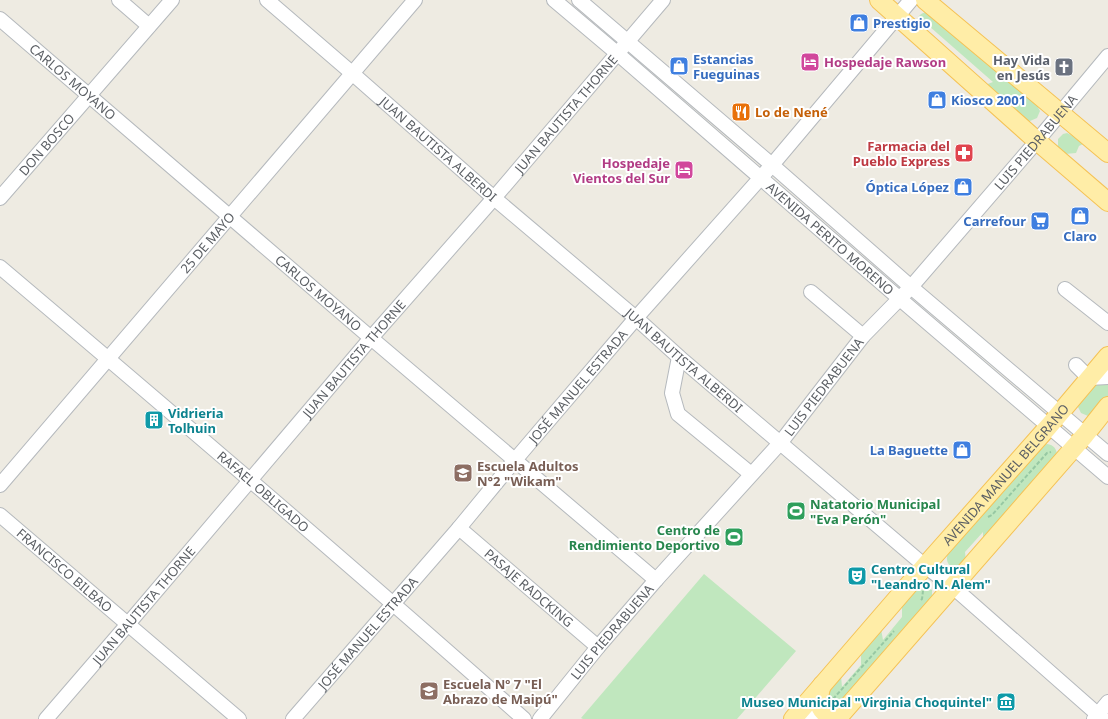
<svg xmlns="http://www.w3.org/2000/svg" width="1108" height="719" viewBox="0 0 1108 719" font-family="'Noto Sans',sans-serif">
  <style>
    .green { fill: #c0e7be }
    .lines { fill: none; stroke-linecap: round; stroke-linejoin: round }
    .minor-casing { stroke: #b5b9bd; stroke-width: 16 }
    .major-casing { stroke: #f5c255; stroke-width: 20 }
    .path { stroke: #97c8a3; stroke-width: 2; stroke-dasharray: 4 2; stroke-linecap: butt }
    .minor { stroke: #fff; stroke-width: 14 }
    .major { stroke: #ffeda7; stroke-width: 18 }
    .labels { text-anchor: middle; stroke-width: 4; stroke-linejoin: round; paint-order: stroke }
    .shop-label { font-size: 13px; font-weight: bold; fill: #366cbe; stroke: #fff; text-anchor: start }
    .worship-label { font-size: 13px; font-weight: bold; fill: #5b616d; stroke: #fff; text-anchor: end }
    .hotel-label { font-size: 13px; font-weight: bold; fill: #b23c85; stroke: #fff; text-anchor: start }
    .street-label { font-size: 13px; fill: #5b5f64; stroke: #fff }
    .food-label { font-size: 13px; font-weight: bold; fill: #c56008; stroke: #fff; text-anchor: start }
    .health-label { font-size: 13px; font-weight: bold; fill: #be3a42; stroke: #fff; text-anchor: end }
    .culture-label { font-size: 13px; font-weight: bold; fill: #0d838f; stroke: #fff; text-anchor: start }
    .education-label { font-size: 13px; font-weight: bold; fill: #785e54; stroke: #fff; text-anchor: start }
    .leisure-label { font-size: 13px; font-weight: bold; fill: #27864d; stroke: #fff; text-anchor: start }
  </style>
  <rect width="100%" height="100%" fill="#eeebe2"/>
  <path class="green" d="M926 12 1036 104 1040 111 1037 118 1030 121 1027 120 985 85 993 82 929 26 920 29C916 21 916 15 926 12Z
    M1067 133 1073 136 1083 144 1079 146 1076 153 1065 154 1058 147V139L1063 134Z
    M1108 381V397L1092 415 1088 416 1081 413 1078 407 1079 403 1096 382Z
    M1047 444C1054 445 1057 449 1057 456L983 542V532L965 552 966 561C960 566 957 569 950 566 946 561 946 557 949 552L1043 445Z
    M704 574 796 651 737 719H583L581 718Z
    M922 585 926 586 932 590V597L833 711 823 699 841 676 842 687 861 665V653L881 629 883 640 902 617V605L919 586Z"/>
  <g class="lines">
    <g class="minor-casing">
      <g id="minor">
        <path d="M119 0 149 26"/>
        <path id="s1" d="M267 0 353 74 494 198 636 318 679 357 925 566 953 587 1103 719"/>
        <path id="s2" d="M554 0 618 54 900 299 1108 477"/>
        <path d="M579 0 772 165 911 287 1108 454"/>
        <path id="s3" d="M0 19 371 338 656 580"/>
        <path id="s4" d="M0 198 172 0"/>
        <path id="s5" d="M0 267C176 416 352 566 524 719"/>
        <path d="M1065 289 1108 323"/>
        <path d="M811 292 863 336"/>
        <path d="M679 357 672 393 678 414 751 474"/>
        <path d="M1076 365 1089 378 1108 377"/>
        <path id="s6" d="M0 485 415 0"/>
        <path id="s7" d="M0 515 239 719"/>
        <path id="s8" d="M459 528 598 647"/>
        <path d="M802 709 815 719"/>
        <path id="s9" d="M46 719 128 624 371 338 494 198 663 0"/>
        <path id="s10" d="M293 719 459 528 515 460 636 318 772 165 911 0"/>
        <path id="s11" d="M540 719 598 647 656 580 781 442 863 336 911 287 1037 141 1108 56"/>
        <path d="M1094 719 1108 702"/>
      </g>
    </g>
    <g class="major-casing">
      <g id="major">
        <path d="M879 0 1037 141 1108 202"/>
        <path d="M925 0 1108 153"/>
        <path d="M822 685C819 694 816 706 825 713 829 715 834 715 838 713 841 712 844 710 846 708"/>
        <path id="s12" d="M793 719 925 566 1049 426 1108 356"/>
        <path d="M837 719 1085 435 1108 406"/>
      </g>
    </g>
    <path class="path" d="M988 517 992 515 1047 453 1051 452
      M921 600 922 599 923 591
      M833 699 894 631"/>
    <use href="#minor" class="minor"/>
    <use href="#major" class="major"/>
  </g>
  <defs>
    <g id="shop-square" transform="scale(1)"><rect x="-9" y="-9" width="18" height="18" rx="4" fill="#3f7fe0" stroke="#fff"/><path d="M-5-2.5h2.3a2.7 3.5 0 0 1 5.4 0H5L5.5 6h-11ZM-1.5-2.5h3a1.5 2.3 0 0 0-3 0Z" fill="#fff"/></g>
    <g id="hotel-square" transform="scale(1)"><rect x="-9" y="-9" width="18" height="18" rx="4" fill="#d1479c" stroke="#fff"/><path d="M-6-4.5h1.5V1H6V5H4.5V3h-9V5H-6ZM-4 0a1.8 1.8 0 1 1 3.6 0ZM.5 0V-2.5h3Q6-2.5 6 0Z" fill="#fff"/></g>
    <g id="church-square" transform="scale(1)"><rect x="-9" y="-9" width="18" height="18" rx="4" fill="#6b7280" stroke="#fff"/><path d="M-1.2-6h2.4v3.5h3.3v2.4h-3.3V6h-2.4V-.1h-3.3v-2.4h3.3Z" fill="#fff"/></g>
    <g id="restaurant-square" transform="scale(1)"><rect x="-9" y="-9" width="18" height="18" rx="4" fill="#e8710a" stroke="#fff"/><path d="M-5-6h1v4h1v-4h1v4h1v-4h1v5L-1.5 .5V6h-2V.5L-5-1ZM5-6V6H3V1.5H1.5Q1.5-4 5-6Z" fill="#fff"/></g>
    <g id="pharmacy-square" transform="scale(1)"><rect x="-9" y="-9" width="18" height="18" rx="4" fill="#e0444e" stroke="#fff"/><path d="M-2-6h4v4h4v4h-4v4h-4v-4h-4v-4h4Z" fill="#fff"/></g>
    <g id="supermarket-square" transform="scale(1)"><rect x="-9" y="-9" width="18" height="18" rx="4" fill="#3f7fe0" stroke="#fff"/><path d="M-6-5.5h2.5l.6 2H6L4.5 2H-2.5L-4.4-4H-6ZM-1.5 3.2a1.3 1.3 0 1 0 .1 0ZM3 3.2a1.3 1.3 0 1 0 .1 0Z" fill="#fff"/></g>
    <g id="building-square" transform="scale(1)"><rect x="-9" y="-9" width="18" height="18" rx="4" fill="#0f9aa8" stroke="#fff"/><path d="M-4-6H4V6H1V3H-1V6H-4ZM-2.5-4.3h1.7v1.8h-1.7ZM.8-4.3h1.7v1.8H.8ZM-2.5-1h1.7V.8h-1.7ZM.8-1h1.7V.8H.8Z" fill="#fff"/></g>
    <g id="school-square" transform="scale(1)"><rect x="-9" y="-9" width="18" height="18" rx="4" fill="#8d6e63" stroke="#fff"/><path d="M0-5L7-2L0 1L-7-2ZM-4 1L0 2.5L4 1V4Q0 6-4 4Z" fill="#fff"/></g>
    <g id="stadium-square" transform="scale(1)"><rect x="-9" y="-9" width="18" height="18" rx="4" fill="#2e9e5b" stroke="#fff"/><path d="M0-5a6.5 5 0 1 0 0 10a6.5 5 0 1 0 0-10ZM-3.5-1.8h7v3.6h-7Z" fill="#fff"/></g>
    <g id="theatre-square" transform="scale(1)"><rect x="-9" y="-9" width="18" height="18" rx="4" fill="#0f9aa8" stroke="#fff"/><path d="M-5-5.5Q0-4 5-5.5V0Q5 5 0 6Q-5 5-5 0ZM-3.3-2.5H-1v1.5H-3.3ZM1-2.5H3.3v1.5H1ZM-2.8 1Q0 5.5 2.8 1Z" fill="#fff"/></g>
    <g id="museum-square" transform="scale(1)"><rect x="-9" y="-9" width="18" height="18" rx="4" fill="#0f9aa8" stroke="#fff"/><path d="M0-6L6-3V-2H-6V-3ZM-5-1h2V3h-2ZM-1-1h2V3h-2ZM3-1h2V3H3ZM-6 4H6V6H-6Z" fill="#fff"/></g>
  </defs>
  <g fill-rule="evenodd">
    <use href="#shop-square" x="859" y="23"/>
    <use href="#hotel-square" x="810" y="62"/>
    <use href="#shop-square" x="679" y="66"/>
    <use href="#church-square" x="1064" y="67"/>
    <use href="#shop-square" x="937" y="100"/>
    <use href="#restaurant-square" x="741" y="112"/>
    <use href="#pharmacy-square" x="964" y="153"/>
    <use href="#hotel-square" x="684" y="170"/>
    <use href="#shop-square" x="963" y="187"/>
    <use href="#shop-square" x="1080" y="216"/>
    <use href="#supermarket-square" x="1040" y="221"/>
    <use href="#building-square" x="154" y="420"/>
    <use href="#shop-square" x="962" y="450"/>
    <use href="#school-square" x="463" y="473"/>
    <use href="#stadium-square" x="796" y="511"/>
    <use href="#stadium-square" x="734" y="537"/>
    <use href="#theatre-square" x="857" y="576"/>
    <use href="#school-square" x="429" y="691"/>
    <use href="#museum-square" x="1006" y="702"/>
  </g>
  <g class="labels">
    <g class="shop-label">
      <text x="873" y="28">Prestigio</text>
      <text x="693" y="64">Estancias<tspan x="693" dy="15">Fueguinas</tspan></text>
      <text x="951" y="105">Kiosco 2001</text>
      <text x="949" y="192" text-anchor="end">Óptica López</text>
      <text x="1026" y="226" text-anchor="end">Carrefour</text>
      <text x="1080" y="241" text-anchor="middle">Claro</text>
      <text x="948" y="455" text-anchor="end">La Baguette</text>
    </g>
    <g class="worship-label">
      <text x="1050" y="65">Hay Vida<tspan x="1050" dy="15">en Jesús</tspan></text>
    </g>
    <g class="hotel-label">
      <text x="824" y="67">Hospedaje Rawson</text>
      <text x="670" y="168" text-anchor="end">Hospedaje<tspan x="670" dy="15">Vientos del Sur</tspan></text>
    </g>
    <g class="street-label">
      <text dy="5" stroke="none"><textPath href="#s3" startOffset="96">CARLOS MOYANO</textPath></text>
      <text dy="5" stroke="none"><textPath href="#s9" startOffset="798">JUAN BAUTISTA THORNE</textPath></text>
      <text dy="5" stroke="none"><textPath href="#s11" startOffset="761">LUIS PIEDRABUENA</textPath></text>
      <text dy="5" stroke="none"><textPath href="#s4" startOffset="71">DON BOSCO</textPath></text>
      <text dy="5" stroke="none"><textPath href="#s1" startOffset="227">JUAN BAUTISTA ALBERDI</textPath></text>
      <text dy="5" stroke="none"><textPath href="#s2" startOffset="365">AVENIDA PERITO MORENO</textPath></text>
      <text dy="5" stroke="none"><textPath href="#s6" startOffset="319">25 DE MAYO</textPath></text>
      <text dy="5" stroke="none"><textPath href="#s3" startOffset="420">CARLOS MOYANO</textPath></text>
      <text dy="5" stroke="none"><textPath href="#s9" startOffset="474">JUAN BAUTISTA THORNE</textPath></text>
      <text dy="5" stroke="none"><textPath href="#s1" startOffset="551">JUAN BAUTISTA ALBERDI</textPath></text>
      <text dy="5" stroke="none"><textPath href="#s10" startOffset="438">JOSÉ MANUEL ESTRADA</textPath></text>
      <text dy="5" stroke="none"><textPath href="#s11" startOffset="437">LUIS PIEDRABUENA</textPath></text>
      <text dy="5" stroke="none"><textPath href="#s12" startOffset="324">AVENIDA MANUEL BELGRANO</textPath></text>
      <text dy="5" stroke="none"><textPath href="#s5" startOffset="346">RAFAEL OBLIGADO</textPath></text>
      <text dy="5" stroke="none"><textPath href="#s7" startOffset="85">FRANCISCO BILBAO</textPath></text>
      <text dy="5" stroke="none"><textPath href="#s8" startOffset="92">PASAJE RADCKING</textPath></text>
      <text dy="5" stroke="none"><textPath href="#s9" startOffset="150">JUAN BAUTISTA THORNE</textPath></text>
      <text dy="5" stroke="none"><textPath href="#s11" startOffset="113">LUIS PIEDRABUENA</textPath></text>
      <text dy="5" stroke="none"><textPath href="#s10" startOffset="114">JOSÉ MANUEL ESTRADA</textPath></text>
    </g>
    <g class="food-label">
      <text x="755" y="117">Lo de Nené</text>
    </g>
    <g class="health-label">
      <text x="950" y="151">Farmacia del<tspan x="950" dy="15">Pueblo Express</tspan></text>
    </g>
    <g class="culture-label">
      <text x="168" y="418">Vidrieria<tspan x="168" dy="15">Tolhuin</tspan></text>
      <text x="871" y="574">Centro Cultural<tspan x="871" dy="15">"Leandro N. Alem"</tspan></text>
      <text x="992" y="707" text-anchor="end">Museo Municipal "Virginia Choquintel"</text>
    </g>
    <g class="education-label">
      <text x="477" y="471">Escuela Adultos<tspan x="477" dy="15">N°2 "Wikam"</tspan></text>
      <text x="443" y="689">Escuela Nº 7 "El<tspan x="443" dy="15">Abrazo de Maipú"</tspan></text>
    </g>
    <g class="leisure-label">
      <text x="810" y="509">Natatorio Municipal<tspan x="810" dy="15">"Eva Perón"</tspan></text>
      <text x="720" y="535" text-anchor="end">Centro de<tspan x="720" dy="15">Rendimiento Deportivo</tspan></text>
    </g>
  </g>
</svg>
